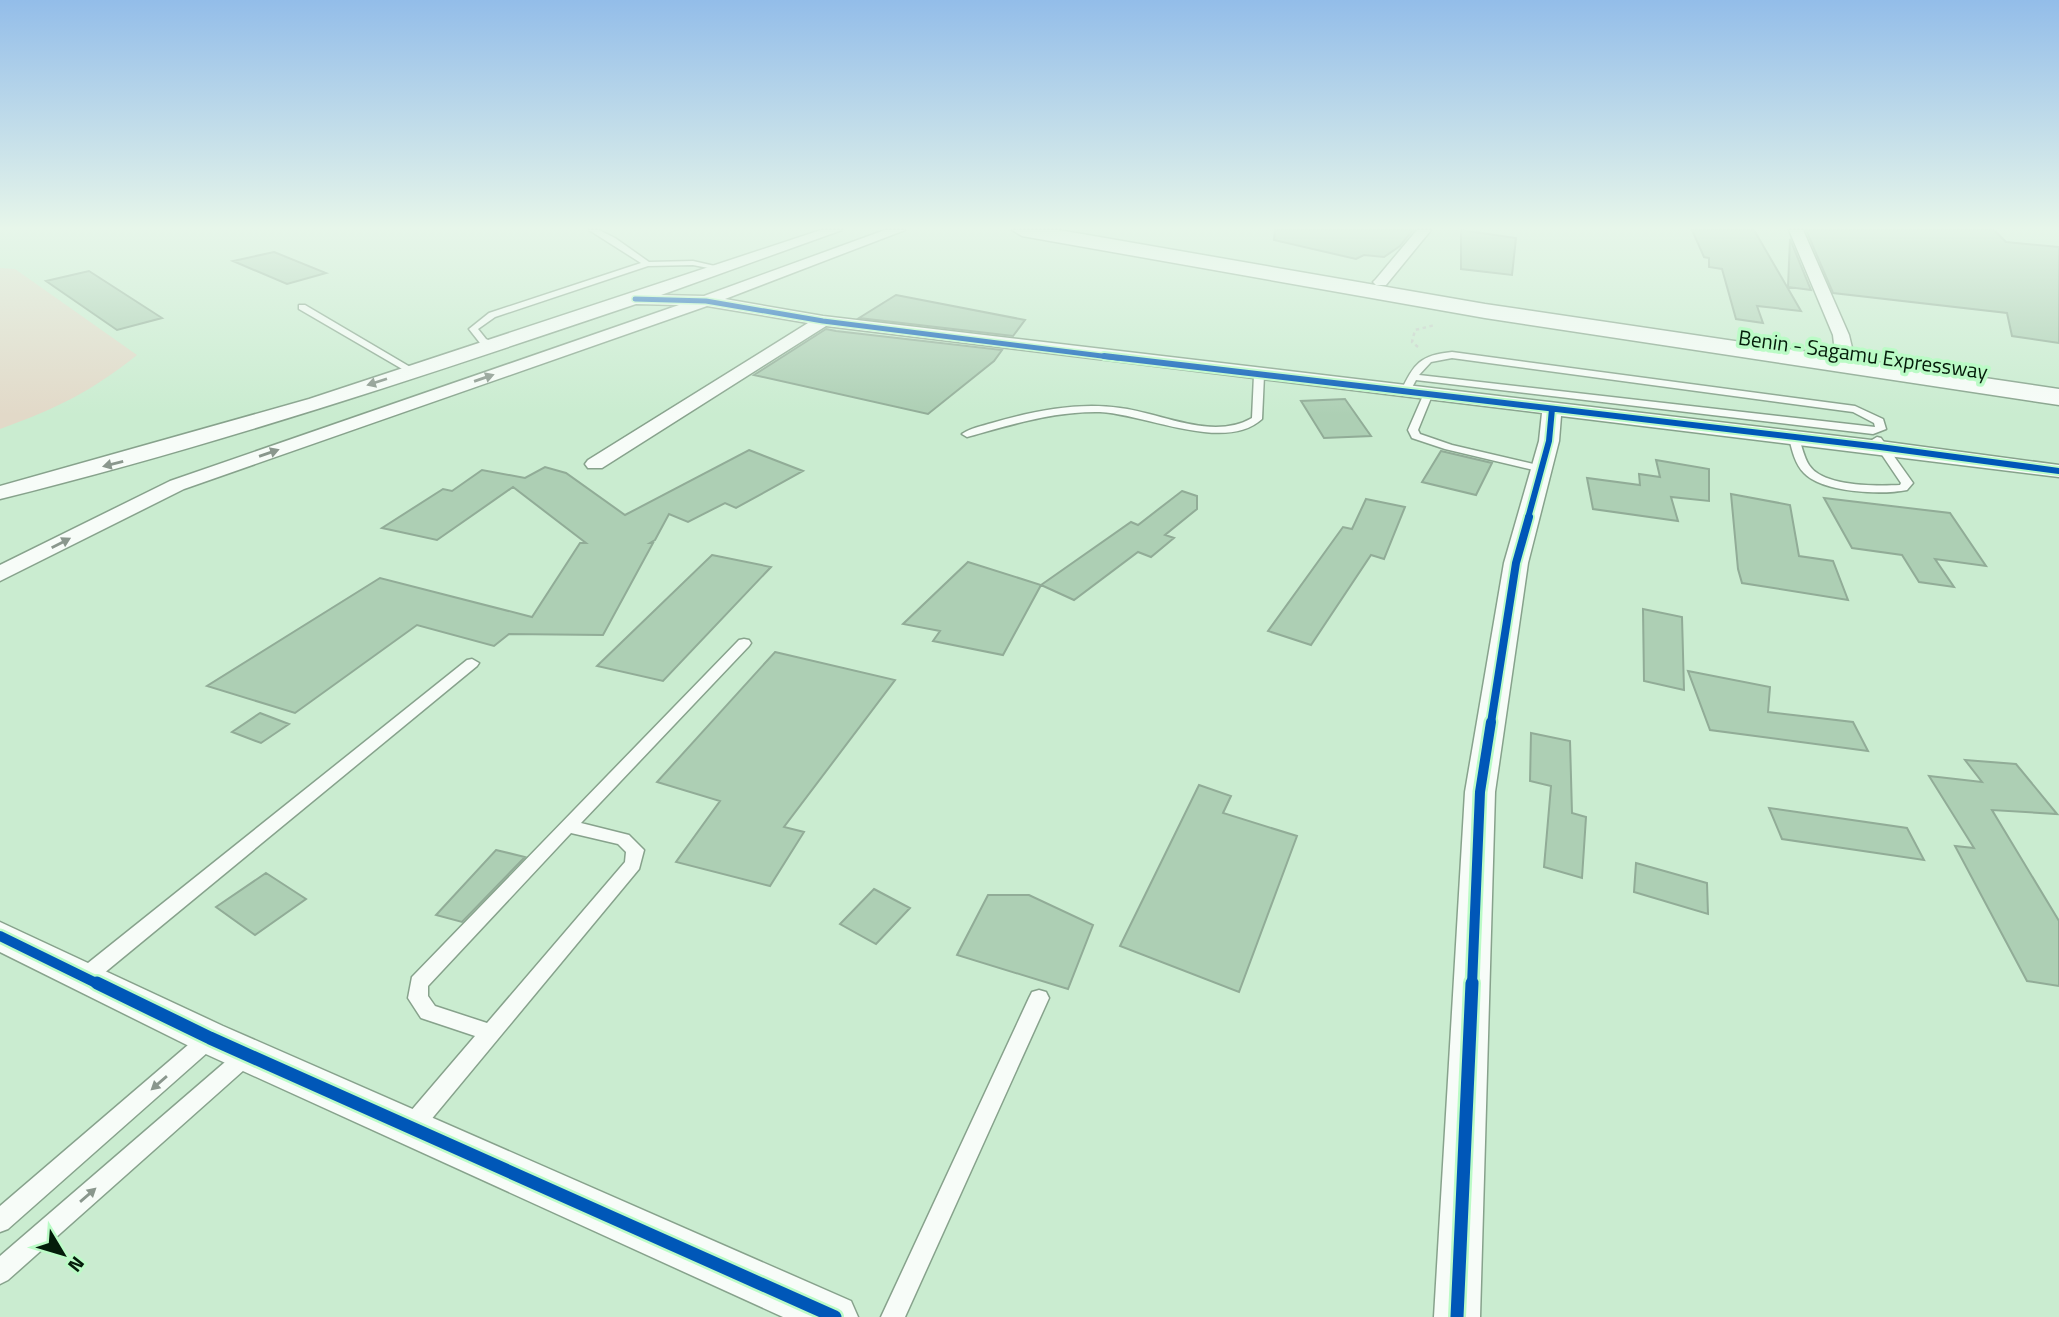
<svg xmlns="http://www.w3.org/2000/svg" width="2059" height="1317" viewBox="0 0 2059 1317" font-family="'Titillium Web',sans-serif">
  <style>
    .green { fill: #e2d9c8 }
    .building { fill: #adcfb4; stroke: #91ac97; stroke-width: 2 }
    .lines { fill: none; stroke-linecap: round; stroke-linejoin: round }
    .lane-casing { stroke: #87a28c; stroke-width: 3 }
    .street-casing { stroke: #87a28c; stroke-width: 3 }
    .highway-casing { stroke: #87a28c; stroke-width: 3 }
    .path { stroke: #c7d1c9; stroke-width: 2.5; stroke-dasharray: 3.5 3.5; stroke-linecap: butt }
    .lane { fill: #f7fcf8; fill-rule: evenodd }
    .street { fill: #f7fcf8; fill-rule: evenodd }
    .highway { fill: #f7fcf8; fill-rule: evenodd }
    .cycleway-far4-casing { stroke: #bbfbc6; stroke-width: 8 }
    .cycleway-far3-casing { stroke: #bbfbc6; stroke-width: 10 }
    .cycleway-far2-casing { stroke: #bbfbc6; stroke-width: 12 }
    .cycleway-far1-casing { stroke: #bbfbc6; stroke-width: 15 }
    .cycleway-casing { stroke: #bbfbc6; stroke-width: 18 }
    .cycleway-far4 { stroke: #0057b8; stroke-width: 5 }
    .cycleway-far3 { stroke: #0057b8; stroke-width: 6 }
    .cycleway-far2 { stroke: #0057b8; stroke-width: 8 }
    .cycleway-far1 { stroke: #0057b8; stroke-width: 10 }
    .cycleway { stroke: #0057b8; stroke-width: 13 }
    .oneway { fill: #8a978d }
    .labels { text-anchor: middle; stroke-width: 7; stroke-linejoin: round; paint-order: stroke }
    .far-street-label { font-size: 21px; fill: #041c0a; stroke: #bbfbc6 }
  </style>
  <rect width="100%" height="100%" fill="#caecd0"/>
  <path class="green" d="M0 268 15 269 137 355C91 392 55 409 0 429Z"/>
  <path class="building" d="M1275 230H1413L1400 246 1384 257 1364 255 1356 259 1274 240Z
    M1461 230 1516 238 1512 275 1461 269Z
    M1692 230H1754L1801 311 1757 306 1763 323 1736 319 1722 269 1709 267V258L1704 257Z
    M1806 230H1994L2006 242 2059 247V343L2012 336 2007 313 1833 293Z
    M1790 239 1811 290 1788 287Z
    M274 252 326 273 287 284 233 261Z
    M89 271 162 318 117 330 46 281Z
    M896 295 1025 320 1013 336 859 318Z
    M826 329 836 331 1002 350 994 361 928 414 754 375Z
    M1345 399 1371 436 1324 438 1301 401Z
    M749 450 803 471 736 508 725 503 688 522 669 514 655 540 650 543H653L603 635 509 634 494 646 417 625 295 713 207 686 380 578 532 617 580 543H586L513 487 437 540 382 528 443 489 452 491 482 470 525 478 545 467 566 473 625 515Z
    M1441 451 1492 463 1476 495 1422 482Z
    M1656 460 1709 469V501L1671 497 1678 521 1593 509 1587 478 1640 485 1639 474 1660 477Z
    M1182 491 1197 496V509L1165 535 1174 538 1151 557 1138 552 1074 600 1041 585 1131 522 1138 525Z
    M1731 494 1790 505 1799 556 1833 561 1848 600 1742 583 1738 569Z
    M1824 498 1950 513 1986 566 1935 559 1954 587 1919 582 1902 555 1852 548Z
    M1366 499 1405 507 1384 559 1371 555 1311 645 1268 631 1343 527 1352 529Z
    M712 555 771 567 663 681 597 666Z
    M968 562 1041 585 1003 655 933 641 940 631 903 624Z
    M1643 609 1682 617 1684 690 1644 681Z
    M775 652 895 680 784 827 804 832 770 886 676 862 720 801 657 782Z
    M1688 671 1770 687 1768 712 1853 722 1868 751 1710 730Z
    M260 713 289 724 261 743 232 732Z
    M1531 733 1570 741 1572 813 1586 817 1582 878 1544 867 1551 786 1530 781Z
    M1965 760 2016 764 2057 814 1992 810 2059 921V986L2027 981 1955 846 1974 848 1929 776 1982 782Z
    M1199 785 1231 796 1223 813 1297 836 1239 992 1120 946Z
    M1769 808 1907 828 1924 860 1782 839Z
    M496 850 525 857 462 922 436 915Z
    M1636 863 1707 883 1708 914 1634 892Z
    M266 873 306 899 255 935 216 907Z
    M874 889 910 908 876 944 840 924Z
    M988 895H1029L1093 925 1068 989 957 955Z"/>
  <g class="lines">
    <g class="lane-casing">
      <path id="lane" d="M589 230H599L615 238 649 262 693 261 728 269 724 271 693 265 648 266 495 317 478 329 486 339 499 345 494 348 480 343 469 329 489 313 641 263Z
        M299 305H305L417 371 409 373 299 309Z
        M1452 352 1855 406 1883 419 1886 429 1873 434 1416 380 1409 393H1403L1401 391C1414 364 1420 355 1452 352ZM1452 358 1853 412 1874 423 1875 427 1419 375 1431 362Z
        M1259 372 1264 375 1262 419C1225 453 1145 414 1100 412 1053 411 1011 425 967 437L962 434C970 428 982 426 992 423 1033 411 1077 402 1120 408 1162 413 1212 441 1252 418L1254 375Z
        M1425 391 1433 393 1418 430 1420 434 1452 445 1546 467 1548 469 1542 472 1445 449 1412 438 1408 430Z
        M1794 435 1799 438C1802 447 1804 457 1809 465 1823 487 1876 486 1900 485L1901 483 1872 440 1877 437 1881 438 1913 483 1907 490C1882 495 1823 493 1804 473 1795 464 1792 450 1789 438Z
        M744 639 749 640 751 643 749 646 581 823 629 835 644 850 639 869 420 1133 412 1136 404 1133 401 1126 404 1119 475 1036 421 1018 408 998 412 977 739 640ZM571 833 618 844 626 852 625 862 487 1023 435 1006 428 996V986Z
        M472 659 479 663 477 666 92 983 85 985 78 983 75 977 78 971 467 660Z
        M1039 990 1046 992 1049 998 905 1317H881L1029 998 1032 992Z
        M209 1030 216 1033 219 1039 216 1045 8 1229 0 1232V1206L202 1033Z
        M246 1047 253 1050 256 1056 253 1062 8 1280 0 1284V1256L239 1050Z"/>
    </g>
    <g class="street-casing">
      <path id="street" d="M821 230H842L661 295 704 296 885 230H905L725 299 823 316 1880 441 2059 465V477L1561 416 1559 441 1528 563 1495 792 1480 1317H1434L1465 792 1504 563 1539 441 1542 413 826 326 602 468H588L585 464 588 460 808 323 707 306 184 489 0 581V565L170 481 679 305 636 304C426 375 215 446 0 499V486L309 399Z
        M1417 230H1431L1386 285H1376L1373 282 1376 279Z
        M1789 230H1803L1849 335 1853 352 1850 356 1844 357 1835 352 1833 335Z
        M0 922 223 1026 851 1301 858 1317H783L197 1050 0 952Z"/>
    </g>
    <g class="highway-casing">
      <path id="highway" d="M1012 230H1059L1485 304 2059 389V405L1485 318 1022 236Z"/>
    </g>
    <path class="path" d="M1418 347 1412 342 1415 330 1435 325"/>
    <use href="#lane" class="lane"/>
    <use href="#street" class="street"/>
    <use href="#highway" class="highway"/>
    <g class="cycleway-far4-casing">
      <path id="cycleway-far4" d="M635 299 706 301 823 321 1118 358"/>
    </g>
    <g class="cycleway-far3-casing">
      <path id="cycleway-far3" d="M1104 356 1880 447 2059 471
        M1528 518 1549 441 1552 409"/>
    </g>
    <g class="cycleway-far2-casing">
      <path id="cycleway-far2" d="M1491 723 1516 563 1529 517"/>
    </g>
    <g class="cycleway-far1-casing">
      <path id="cycleway-far1" d="M0 936 100 985
        M1472 985 1480 792 1491 722"/>
    </g>
    <g class="cycleway-casing">
      <path id="cycleway" d="M97 983 210 1038 835 1317
        M1457 1317 1472 983"/>
    </g>
    <use href="#cycleway-far4" class="cycleway-far4"/>
    <use href="#cycleway-far3" class="cycleway-far3"/>
    <use href="#cycleway-far2" class="cycleway-far2"/>
    <use href="#cycleway-far1" class="cycleway-far1"/>
    <use href="#cycleway" class="cycleway"/>
  </g>
  <defs><path id="oneway-solid" d="M-6-.8H1V-3.2L6.5 0L1 3.2V.8H-6Z" transform="scale(1.75)"/></defs>
  <g class="oneway">
    <use href="#oneway-solid" transform="translate(484 378) rotate(-19)"/>
    <use href="#oneway-solid" transform="translate(377 382) rotate(162)"/>
    <use href="#oneway-solid" transform="translate(269 453) rotate(-19)"/>
    <use href="#oneway-solid" transform="translate(113 464) rotate(166)"/>
    <use href="#oneway-solid" transform="translate(61 543) rotate(-27)"/>
    <use href="#oneway-solid" transform="translate(159 1083) rotate(139)"/>
    <use href="#oneway-solid" transform="translate(88 1195) rotate(-41)"/>
  </g>
  <linearGradient id="sky" x2="0" y2="1"><stop stop-color="#93bde9"/><stop offset="0.55" stop-color="#e7f6ea"/><stop offset="1" stop-color="#e7f6ea" stop-opacity="0"/></linearGradient>
  <rect width="2059" height="415" fill="url(#sky)"/>
  <g class="labels">
    <g class="far-street-label">
      <text transform="translate(1863 355) rotate(8)" y="7">Benin - Sagamu Expressway</text>
    </g>
  </g>
  <g transform="translate(63 1254) rotate(128)" stroke="#bbfbc6" stroke-width="5" paint-order="stroke">
  <path d="M0-5L12 26L0 18L-12 26Z" fill="#041c0a"/>
  <text y="-10" font-size="19" font-weight="bold" text-anchor="middle" fill="#041c0a">N</text>
  </g>
</svg>
